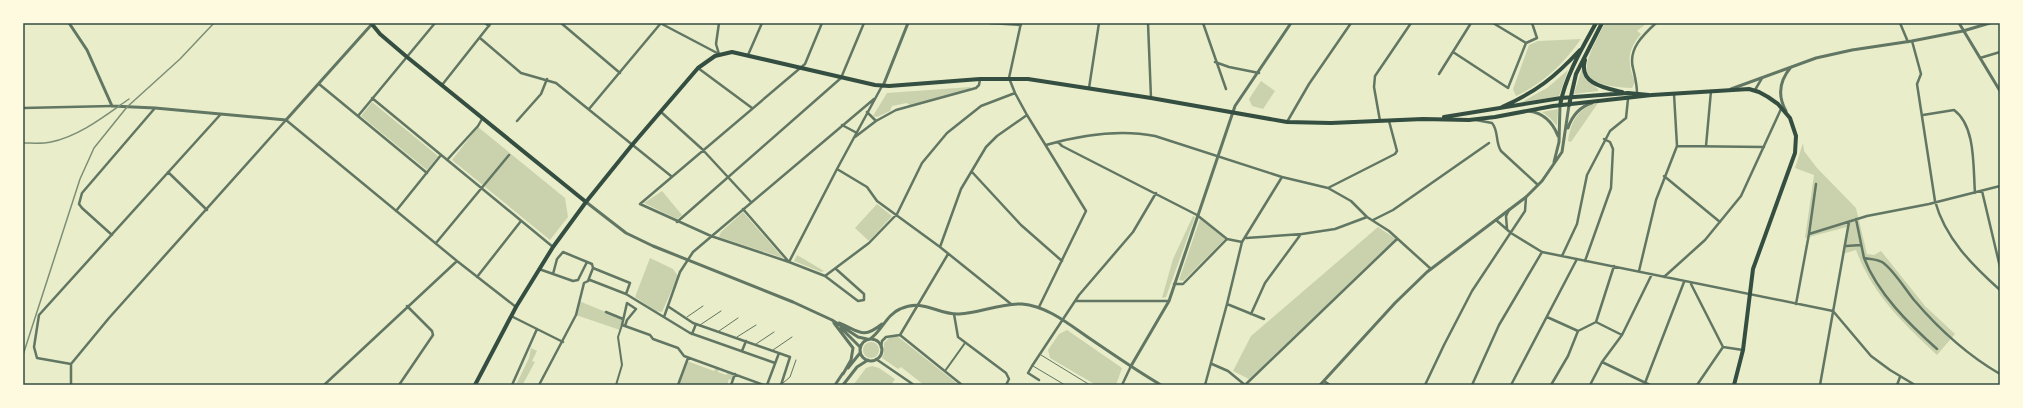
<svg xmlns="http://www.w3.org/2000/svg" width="2023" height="408" viewBox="0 0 2023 408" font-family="'Archivo Narrow',sans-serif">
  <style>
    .green { fill: #cad2ad }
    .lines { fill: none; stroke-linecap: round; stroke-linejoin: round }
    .service { stroke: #617663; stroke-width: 1 }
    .pedestrian { stroke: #617663; stroke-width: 2 }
    .minor { stroke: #617663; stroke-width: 2.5 }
    .tertiary { stroke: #617663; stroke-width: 3 }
    .primary { stroke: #344e41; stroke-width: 4 }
    .rail { stroke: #7c8e77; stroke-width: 1.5 }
    .neatline { fill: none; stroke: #344e41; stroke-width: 1.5 }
  </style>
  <rect width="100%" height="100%" fill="#e9edc9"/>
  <path class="green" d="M1605 23H1647L1637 31 1641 34C1627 50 1627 63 1635 82L1632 88C1570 85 1583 66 1605 23Z
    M1581 39C1563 64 1545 82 1516 96L1513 89 1529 45 1538 41Z
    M1582 68 1587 80 1598 89V91L1574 94Z
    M1568 70 1559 96 1520 103 1547 88Z
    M1261 81 1275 91 1263 109 1252 106 1249 99Z
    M971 87 969 89 911 106 907 103 892 106 890 111 877 117 873 116 887 93Z
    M372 102 438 156 427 170 361 116Z
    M1598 103 1571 142 1568 141C1571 121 1578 108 1598 103Z
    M1558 109 1557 126 1550 118 1542 112Z
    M478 127 565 198 568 217 550 240 452 160Z
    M1803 143 1804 151 1817 168 1856 208 1867 254 1874 255 1881 251 1925 306 1955 334 1937 355C1904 324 1872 294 1856 250L1842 254 1847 227 1805 238 1814 175 1795 168Z
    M662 191 682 215 677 219 644 203Z
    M877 204 892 216 869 241 855 228Z
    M743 212 783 258 719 237 721 232Z
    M1193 216 1195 217 1166 297 1162 298 1173 259Z
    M1200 219 1225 239 1183 281 1179 280Z
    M1378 227 1396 239 1249 379 1233 371 1251 336Z
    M797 255 824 271 821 272 794 261Z
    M650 258 673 269 678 276 662 312 656 311 635 297Z
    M579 301 623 319 620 330 576 315Z
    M1067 330 1122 368 1116 385H1096L1050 358 1048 350 1059 334Z
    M897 336 959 385H924L901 367 898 369 882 358 884 353V343L889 338Z
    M863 350a8 8 0 1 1 16 0a8 8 0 1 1-16 0Z
    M531 348 537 351 532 361 535 362 523 384 520 383 516 385 529 358Z
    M687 361 714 371 716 367 719 369 718 372 726 375 728 372 735 374 733 381 729 379 727 385H678Z
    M872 366 879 368 895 379 891 385 854 384 866 368Z"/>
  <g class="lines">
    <path class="service" d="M687 317 703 306
      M700 325 721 311
      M719 331 738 318
      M737 337 756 325
      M756 344 774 332
      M773 350 792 337
      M1041 355 1090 385
      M1033 366 1065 385
      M783 383 790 377 796 360"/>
    <path class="pedestrian" d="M945 371 965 343
      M616 385 622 365 618 337 622 325"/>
    <path class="minor" d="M485 23 489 26
      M561 23 620 73
      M660 23 719 54
      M719 23 716 44 719 54
      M822 23 805 64 640 204 711 236 789 262 825 276 858 301 864 300V294L836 269
      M989 23 1021 25
      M1021 23 1009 78 1015 93 1027 115 1086 211 1039 307
      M1148 23 1151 98
      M1203 23 1226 89
      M1493 23 1526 43
      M1900 23 1908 42
      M480 38 521 73 556 83 671 176
      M1912 41 1921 74 1917 84 1935 201C1945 238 1972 265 2000 290
      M1453 52 1508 88 1526 43 1537 38 1532 23
      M748 55 762 23
      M1980 58 2000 52
      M1215 62 1229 67 1259 73
      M698 68 752 108
      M1439 74 1471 23
      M319 84 427 173
      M442 85 491 23
      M1089 88 1099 23
      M1755 90 1762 78
      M1637 93C1637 84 1635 77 1633 68 1628 49 1643 35 1656 23
      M372 98 553 247
      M23 108 112 106
      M589 109 661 23
      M661 112 702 149 751 202
      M867 112 876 121
      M1923 115 1954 110C1976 126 1973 167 1975 193
      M358 116 435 23
      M1476 120 1492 123C1499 131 1495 142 1501 151L1538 185
      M517 121 541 94 547 79
      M1380 121 1374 87 1375 76 1411 23
      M1287 122 1309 84 1351 23
      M842 125 857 133
      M855 137 876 121 896 110 976 88 979 85 980 79
      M1058 142 1062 146 1197 215 1227 239 1242 242
      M1046 145C1081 135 1119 129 1155 136L1282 177 1328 188 1351 201 1367 217 1389 231 1431 269
      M1677 146 1764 147
      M1706 146 1711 91
      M447 160 478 126 482 119
      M837 169 867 187 877 201 940 247 1011 304
      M168 172 207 210
      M972 172 1021 225 1062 261
      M1664 176 1720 222
      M1328 188 1395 154 1397 151 1389 121
      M1982 191 2000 267
      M743 209 789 262
      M396 211 441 155
      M1856 219 1864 258C1870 259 1877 259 1882 262 1893 269 1905 289 1914 300 1938 328 1967 355 2000 374
      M1373 220 1393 210 1489 143
      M1496 220 1511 233 1542 252 1833 311
      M677 222 841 78 864 23
      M1507 229 1506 216 1509 210
      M1809 234 1867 216 1929 204 2000 186
      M112 235 82 208 79 204 82 193 155 108
      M1246 238 1302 234 1335 229 1367 217
      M436 243 509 155
      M1846 246 1861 245
      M940 247 961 189 986 147 997 136 1027 115
      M1562 256 1577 224 1587 175 1610 131 1626 118 1628 99
      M1864 258C1878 294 1909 324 1937 349
      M1585 261 1611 188 1613 149 1610 142 1604 139
      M789 262 837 169 882 86
      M593 268 630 283 626 294
      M539 269 573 281 578 280 587 262
      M1639 271 1656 200 1677 146 1674 94
      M553 274 557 259 563 252 592 264 593 268
      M825 276 869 243 897 214 922 163 947 133 981 106 1015 93
      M477 277 521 221
      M1664 277 1705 240 1741 196 1781 109
      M588 281 593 268
      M1174 284H1183L1227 239
      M1691 284 1723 347
      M1076 301H1169
      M1227 304 1264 319
      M1796 304 1809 234 1816 184
      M669 307 693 323 790 357 781 385
      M1833 311 1871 356 1890 370 1915 385
      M606 312 623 319
      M954 314 958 337 1006 373 1009 379 1006 385
      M1251 314 1265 283 1301 234
      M511 316 563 342
      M664 317 680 272 693 252 874 99
      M1547 317 1578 331 1596 322 1622 335
      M1596 322 1614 266
      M625 326 627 320 636 309 627 303 622 325 625 326 650 335 653 339 678 348 684 356 764 385
      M692 334 696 324
      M900 335 948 254
      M881 347 882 341 886 337 900 335 962 385
      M1723 347 1743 350
      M742 351 746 341
      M876 359 914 385
      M1602 362 1650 385
      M71 364 109 318 286 120 457 261 516 307
      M71 364 37 358 34 347 39 315 220 115
      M1212 364 1228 371 1245 385
      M1039 380 1028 373 1032 366 1079 295 1133 232 1156 193
      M1324 381 1330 385
      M1645 383 1684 282
      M71 385V364
      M324 385 457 261
      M399 385 433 335 432 331 407 306
      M512 385 537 329
      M539 385 576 315 584 283 590 280 626 294 690 333 775 363
      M678 385 688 358
      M731 385 735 374
      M767 385 779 353
      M1122 385 1131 366
      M1205 385 1227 304 1242 242 1282 177
      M1245 385 1397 239
      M1425 385 1444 345 1472 291 1525 211 1526 197
      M1472 385 1499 325 1542 252
      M1511 385 1577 259
      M1551 385 1568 356 1578 331
      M1590 385 1602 362 1622 335 1652 274
      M1697 385 1723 347
      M1820 385 1849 222
      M1897 385 1900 377"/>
    <path class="tertiary" d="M69 23 87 50 112 106 155 108 286 120 372 24
      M1959 23 2000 91
      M883 86 908 23
      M1731 89 1816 58 1852 50 1912 41 1963 31 1990 23
      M1529 111C1544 113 1553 123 1558 136
      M1786 111C1777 95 1780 80 1791 67
      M1568 128C1572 116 1579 107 1592 103
      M1554 162 1559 142 1560 105
      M586 202 626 233 653 246 793 302 832 320 858 337 867 339
      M834 323 853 348 851 360 843 374
      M839 323C859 331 862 340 882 324
      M841 328 860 347
      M870 339C882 331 886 315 900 309 924 298 937 315 959 314 980 313 1001 303 1022 304 1048 306 1071 326 1092 340 1114 355 1137 371 1161 385
      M860 350a11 11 0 1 1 22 0a11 11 0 1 1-22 0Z
      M1131 366 1169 301 1235 106 1291 23
      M848 368 860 353
      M835 385 843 373
      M843 385 857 367 868 360
      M1320 385 1395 303 1427 272 1526 197 1542 181 1562 152 1569 105"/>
    <path class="primary" d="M371 23 380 34 407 57 586 202
      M1585 60C1578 84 1606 88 1622 92
      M1560 105C1566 75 1581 50 1596 23
      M1569 105 1576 74 1602 23
      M1502 107C1536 92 1555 77 1580 50
      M1444 117 1561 98 1628 93 1649 95
      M475 385 516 307 553 247 586 202 632 145 698 68 715 56 732 52 875 85 889 86 980 79H1028L1151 98 1287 122 1331 123 1423 119 1469 120 1495 117 1553 106 1652 95 1749 89 1759 92 1768 97 1778 104 1790 118 1796 136 1795 153 1753 269 1743 350 1734 385"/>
    <path class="rail" d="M23 143C32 143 42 144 51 142 80 136 106 115 129 99
      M23 355 80 179 94 148 127 107 180 59 214 23"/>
  </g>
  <rect width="2023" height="408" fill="none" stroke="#fefae0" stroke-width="48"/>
  <rect x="24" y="24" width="1975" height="360" class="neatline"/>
</svg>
